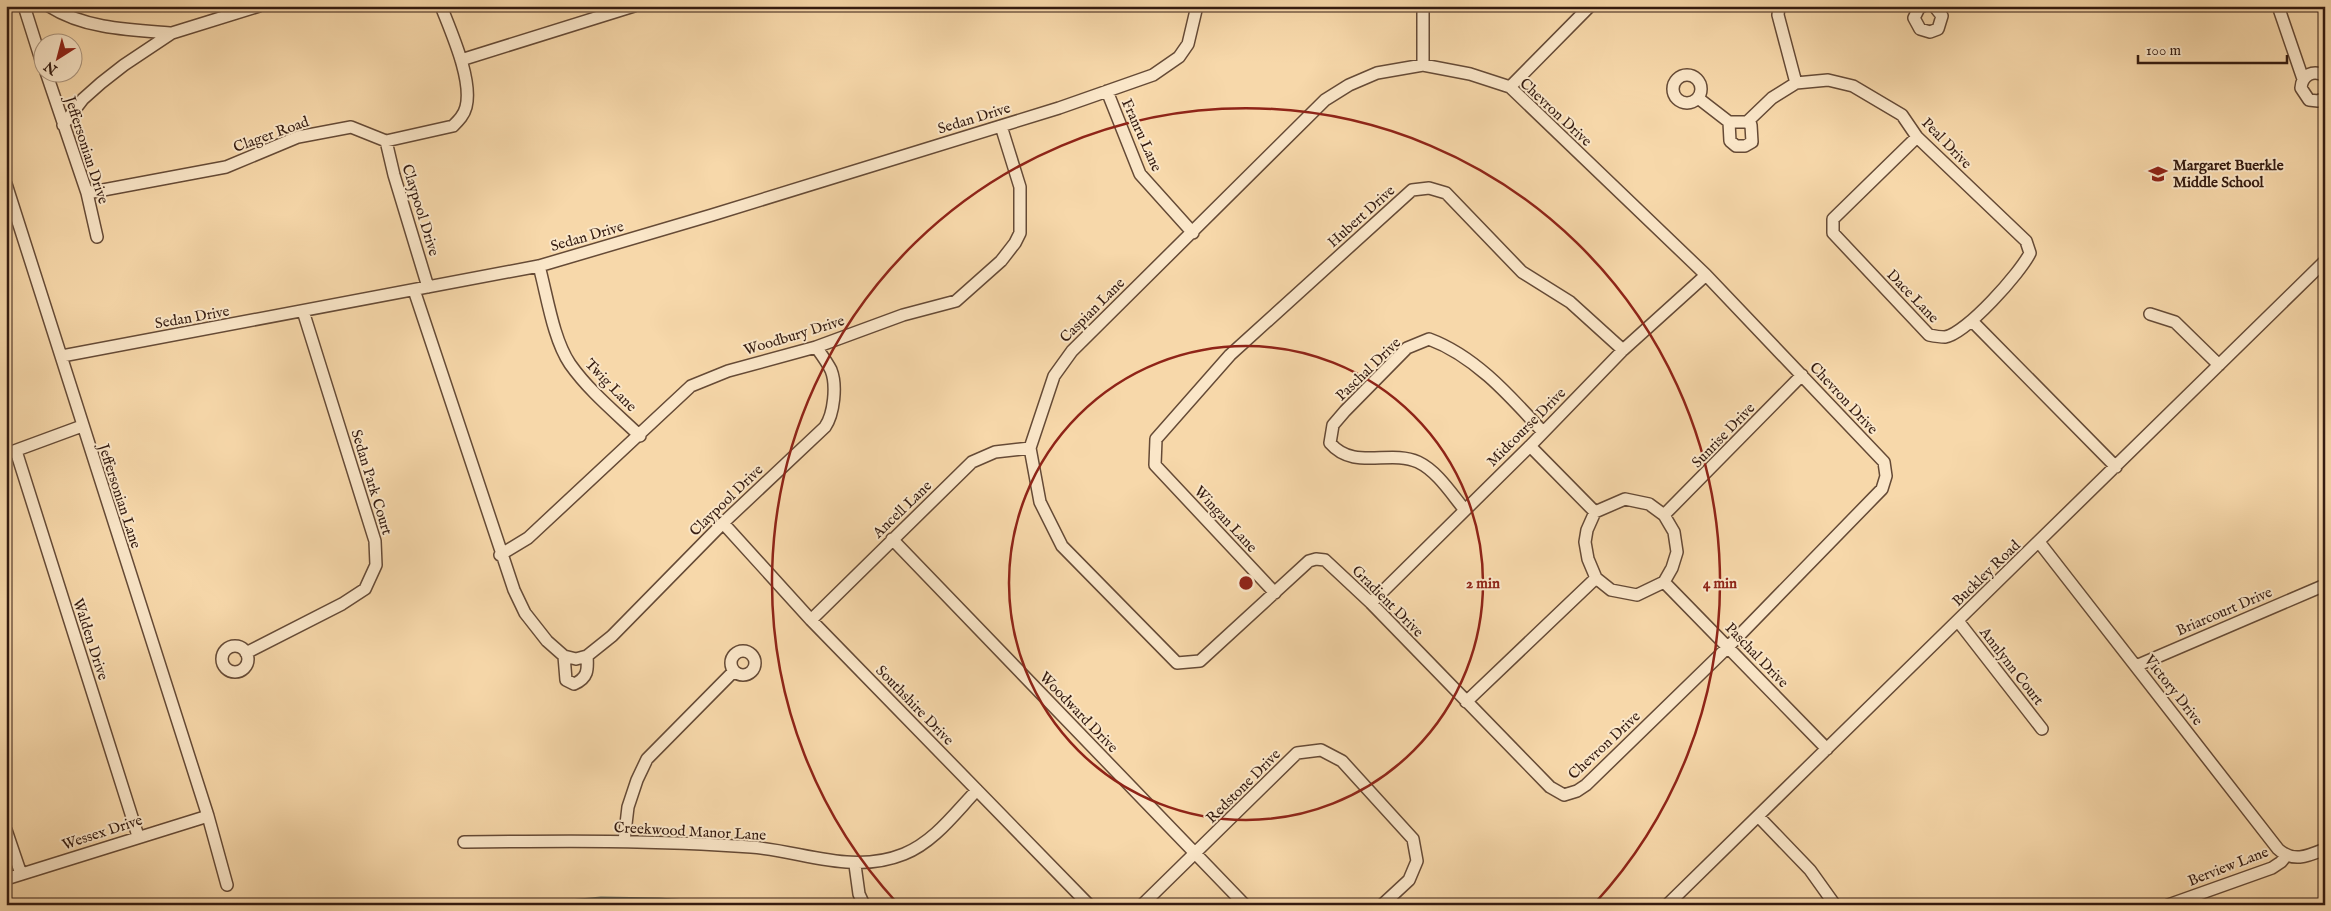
<svg xmlns="http://www.w3.org/2000/svg" width="2331" height="911" viewBox="0 0 2331 911" font-family="'IM FELL English',serif">
  <style>
    .lines { fill: none; stroke-linecap: round; stroke-linejoin: round }
    .stream { stroke: #737a6b; stroke-width: 3 }
    .minor-casing { stroke: #654a36; stroke-width: 14 }
    .minor { stroke: #fae6c8; stroke-width: 11 }
    .ring { fill: none; stroke: #8f2418; stroke-width: 2.5 }
    .labels { text-anchor: middle; stroke-width: 4; stroke-linejoin: round; paint-order: stroke }
    .street-label { font-size: 15px; fill: #341b10; stroke: #fae6c8 }
    .poi-label { font-size: 15px; font-weight: bold; fill: #341b10; stroke: #fae6c8; text-anchor: start }
    .centre { fill: #8f2418; stroke: #fae6c8; stroke-width: 2.5 }
    .ring-label { font-size: 15px; text-anchor: middle; font-weight: bold; fill: #8f2418; stroke: #fae6c8; stroke-width: 4; stroke-linejoin: round; paint-order: stroke }
  </style>
  <rect width="100%" height="100%" fill="#f7d8aa"/>
  <filter id="stains"><feTurbulence type="fractalNoise" baseFrequency=".004" numOctaves="4"/><feColorMatrix values="0 0 0 0 .2 0 0 0 0 .09 0 0 0 0 .02 0 0 0 .5 -.17"/></filter>
  <radialGradient id="worn" r=".72"><stop offset=".6" stop-color="#630" stop-opacity="0"/><stop offset="1" stop-color="#630" stop-opacity=".3"/></radialGradient>
  <g class="lines">
    <path class="stream" d="M318 905H329
      M527 905 601 898 659 899 744 905"/>
    <g class="minor-casing">
      <path id="minor" d="M24 6 42 63
        M49 6C85 29 131 30 172 33
        M1779 6 1778 15 1796 83
        M1923 6 1919 8 1914 18 1920 29 1930 32 1938 29 1942 16 1934 6
        M2278 6 2303 79
        M461 60 634 6
        M1423 65 1470 74 1510 87 1706 275 1884 462 1886 476 1882 489 1728 647 1586 785 1577 791 1564 795 1550 787 1371 603 1325 560 1316 559 1309 561 1200 661 1177 663 1062 546 1040 502 1030 448 1054 376 1072 351 1325 100 1349 85 1377 73Z
        M1423 65V6
        M46 72 87 193 97 237
        M1673 89a14 14 0 1 1 28 0a14 14 0 1 1-28 0Z
        M2325 76C2313 69 2302 75 2301 88L2309 100 2318 101 2325 98
        M1510 87 1590 6
        M1107 91 1140 174 1193 233
        M1698 98 1729 122H1747L1772 98 1796 83 1828 80 1853 86 1902 115 1917 137 2026 241 2030 253C2021 272 1966 334 1945 337 1940 337 1934 336 1929 335L1833 233V219L1917 137
        M1729 122 1730 141 1736 146H1745L1752 142 1751 125 1747 122
        M63 125 83 99 101 83 124 65 172 33 259 6
        M386 141 394 175 428 287
        M6 184 208 816 227 885
        M87 193 226 167 298 137 351 127 386 141 453 126C459 120 464 115 466 107 473 80 451 32 441 6
        M539 266C547 295 553 339 570 364 589 391 616 413 640 436
        M414 290 514 590 525 613 547 641 564 656 576 659 587 656 612 636 723 523 825 427C834 414 837 385 831 370 827 362 821 354 816 347
        M2150 314 2175 322 2219 365
        M1972 321 2116 467
        M62 356 539 266 712 215 1059 108 1153 75 1179 57 1188 44 1197 6
        M1530 446 1595 512
        M16 451 138 836
        M6 454 82 426
        M1625 499 1649 504 1664 515 1674 532 1677 552 1672 568 1664 582 1637 595 1611 590 1596 578 1588 559 1585 542 1587 530 1595 512Z
        M1464 509C1451 493 1437 471 1418 462 1389 449 1354 471 1330 443L1333 425 1345 411 1407 348 1429 339C1475 356 1510 396 1542 431
        M1664 515 1802 375
        M723 523 811 620 1089 905
        M892 539 1245 905
        M2039 542 2278 849C2293 863 2308 856 2325 849
        M500 555 528 538 691 386 728 371 816 347 903 315 956 301 1001 261 1015 243 1020 233V187L1001 126
        M1664 582 1827 749
        M1275 593 1155 465 1156 439 1230 355 1412 190 1429 188 1446 193 1522 272 1570 302 1623 350
        M1371 603 1530 446 1623 350 1706 275
        M811 620 972 462 995 452 1030 448
        M1958 621 2042 729
        M222 659a13 13 0 1 1 26 0a13 13 0 1 1-26 0Z
        M731 663a12 12 0 1 1 24 0a12 12 0 1 1-24 0Z
        M246 653 342 604 365 589 376 565 375 541 303 311
        M564 656 566 680 574 684C588 678 588 670 587 656
        M2136 666 2325 585
        M1466 702 1596 578
        M1758 816 1810 870 1835 905
        M6 830 21 874
        M624 841 628 807 637 780 647 759 734 671
        M464 842C560 841 656 840 751 847 803 851 852 875 904 854 934 842 955 813 977 790
        M855 865 859 894 864 905
        M6 879 208 816
        M1142 905 1297 753 1321 750 1342 761 1413 839 1417 861 1409 880 1382 905
        M1667 905 2325 261
        M2168 905 2272 868 2281 862 2286 856"/>
    </g>
    <use href="#minor" class="minor"/>
  </g>
  <g class="ring">
    <circle cx="1246" cy="583" r="237"/>
    <path d="M897 903A474 474 0 1 1 1595 903"/>
  </g>
  <defs>
    <g id="school-bare" transform="scale(1.5)"><path d="M0-5L7-2L0 1L-7-2ZM-4 1L0 2.5L4 1V4Q0 6-4 4Z" fill="#8f2418" stroke="#fae6c8" stroke-width="2.5" paint-order="stroke"/></g>
  </defs>
  <g fill-rule="evenodd">
    <use href="#school-bare" x="2158" y="174"/>
  </g>
  <g class="labels">
    <g class="street-label">
      <text transform="translate(1556 112) rotate(43)" y="5">Chevron Drive</text>
      <text transform="translate(974 118) rotate(-17)" y="5">Sedan Drive</text>
      <text transform="translate(271 134) rotate(-20)" y="5">Clager Road</text>
      <text transform="translate(1142 135) rotate(66)" y="5">Franru Lane</text>
      <text transform="translate(1947 143) rotate(46)" y="5">Peal Drive</text>
      <text transform="translate(87 150) rotate(72)" y="5">Jeffersonian Drive</text>
      <text transform="translate(421 210) rotate(73)" y="5">Claypool Drive</text>
      <text transform="translate(1361 216) rotate(-42)" y="5">Hubert Drive</text>
      <text transform="translate(587 236) rotate(-16)" y="5">Sedan Drive</text>
      <text transform="translate(1913 296) rotate(46)" y="5">Dace Lane</text>
      <text transform="translate(1092 310) rotate(-45)" y="5">Caspian Lane</text>
      <text transform="translate(192 317) rotate(-10)" y="5">Sedan Drive</text>
      <text transform="translate(794 335) rotate(-17)" y="5">Woodbury Drive</text>
      <text transform="translate(1368 369) rotate(-44)" y="5">Paschal Drive</text>
      <text transform="translate(611 385) rotate(46)" y="5">Twig Lane</text>
      <text transform="translate(1844 398) rotate(47)" y="5">Chevron Drive</text>
      <text transform="translate(1526 427) rotate(-45)" y="5">Midcourse Drive</text>
      <text transform="translate(1723 435) rotate(-46)" y="5">Sunrise Drive</text>
      <text transform="translate(372 482) rotate(73)" y="5">Sedan Park Court</text>
      <text transform="translate(120 496) rotate(72)" y="5">Jeffersonian Lane</text>
      <text transform="translate(726 500) rotate(-44)" y="5">Claypool Drive</text>
      <text transform="translate(902 509) rotate(-44)" y="5">Ancell Lane</text>
      <text transform="translate(1226 519) rotate(47)" y="5">Wingan Lane</text>
      <text transform="translate(1986 573) rotate(-44)" y="5">Buckley Road</text>
      <text transform="translate(1388 601) rotate(45)" y="5">Gradient Drive</text>
      <text transform="translate(2224 611) rotate(-23)" y="5">Briarcourt Drive</text>
      <text transform="translate(91 639) rotate(72)" y="5">Walden Drive</text>
      <text transform="translate(1757 655) rotate(46)" y="5">Paschal Drive</text>
      <text transform="translate(2012 666) rotate(52)" y="5">Annlynn Court</text>
      <text transform="translate(2174 690) rotate(52)" y="5">Victory Drive</text>
      <text transform="translate(915 705) rotate(46)" y="5">Southshire Drive</text>
      <text transform="translate(1079 712) rotate(46)" y="5">Woodward Drive</text>
      <text transform="translate(1604 745) rotate(-43)" y="5">Chevron Drive</text>
      <text transform="translate(1243 786) rotate(-45)" y="5">Redstone Drive</text>
      <text transform="translate(690 831) rotate(3)" y="5">Creekwood Manor Lane</text>
      <text transform="translate(102 832) rotate(-18)" y="5">Wessex Drive</text>
      <text transform="translate(2228 866) rotate(-21)" y="5">Berview Lane</text>
    </g>
    <g class="poi-label">
      <text x="2173" y="170">Margaret Buerkle<tspan x="2173" dy="17">Middle School</tspan></text>
    </g>
  </g>
  <circle cx="1246" cy="583" r="8" class="centre"/>
  <g class="ring-label">
    <text x="1483" y="588">2 min</text>
    <text x="1720" y="588">4 min</text>
  </g>
  <rect width="2331" height="911" fill="none" stroke="#f7d8aa" stroke-width="25"/>
  <rect x="8" y="8" width="2316" height="896" fill="none" stroke="#341b10" stroke-width="2.5"/>
  <rect x="12" y="12" width="2306" height="886" fill="none" stroke="#341b10"/>
  <g transform="translate(58 58) rotate(216)"><circle r="24" fill="#fae6c8" stroke="#ab957e"/>
  <path d="M0-4L9 19L0 12L-9 19Z" fill="#8f2418"/>
  <text y="-8" font-size="14" font-weight="bold" text-anchor="middle" fill="#341b10">N</text>
  </g>
  <path d="M2138 55v8h149v-8" fill="none" stroke="#341b10" stroke-width="2.5"/>
  <text x="2146" y="55" font-size="15" fill="#341b10" stroke="#fae6c8" stroke-width="4" paint-order="stroke">100 m</text>
  <rect width="100%" height="100%" filter="url(#stains)"/>
  <rect width="100%" height="100%" fill="url(#worn)"/>
</svg>
